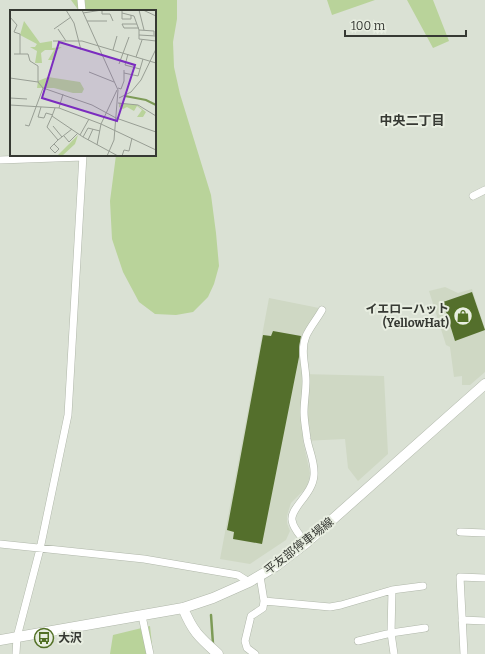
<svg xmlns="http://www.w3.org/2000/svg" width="485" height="654" viewBox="0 0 485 654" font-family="Bitter,'Noto Sans JP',serif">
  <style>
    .built { fill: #cfd8c4 }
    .green { fill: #b9d39a }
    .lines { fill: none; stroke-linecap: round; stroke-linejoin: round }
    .stream { stroke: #7d9b57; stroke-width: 2.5 }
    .building { fill: #546f2c }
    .street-casing { stroke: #b0b7aa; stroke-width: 8 }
    .secondary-casing { stroke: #b0b7aa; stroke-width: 11 }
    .street { stroke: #fff; stroke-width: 7 }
    .secondary { stroke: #fff; stroke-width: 10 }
    .labels { text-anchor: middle; stroke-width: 4; stroke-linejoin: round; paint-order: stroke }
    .poi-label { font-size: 12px; font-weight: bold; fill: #363933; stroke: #e8eee1; text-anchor: end }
    .street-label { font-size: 12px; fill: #363933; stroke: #e8eee1 }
    .neighbourhood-label { font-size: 13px; font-weight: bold; fill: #363933; stroke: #e8eee1 }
    .inset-river { fill: none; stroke: #7d9b57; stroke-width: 2 }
    .inset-road { fill: none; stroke: #989e94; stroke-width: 1 }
    .view { fill: #7b2cbf; fill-opacity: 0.15; stroke: #7b2cbf; stroke-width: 2 }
    .inset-edge { fill: none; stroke: #363933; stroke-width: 2 }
  </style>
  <rect width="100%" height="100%" fill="#dae1d4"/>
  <path class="built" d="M445 287 458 293 472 289 485 329V372L470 385H462V376L454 377 450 347 446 345 429 291Z
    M269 298 319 308 304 334 302 374 384 376 388 454 358 481 348 468 345 439 303 441 310 473 308 486 291 503 289 509 287 516V523L290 531 286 540 250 564 220 559Z"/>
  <path class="green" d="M71 0H177V19L173 42 174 67 180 94 211 195 216 233 219 266 214 284 208 297 193 312 176 315 155 314 139 302 123 272 112 239 110 201 116 155H155V11H79Z
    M327 0H375L332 15Z
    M407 0H433L449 41 433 48Z
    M150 626 153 654H110L113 635Z"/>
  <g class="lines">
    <path class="stream" d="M211 615 213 644"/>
  </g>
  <path class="building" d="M472 292 485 330 455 341 443 302Z
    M273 331 301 336 299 347V357L262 544 233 539 234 532 227 530 263 335 271 336Z"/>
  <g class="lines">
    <g class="street-casing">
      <path id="street" d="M81 0 82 11
        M0 160 83 157
        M473 196 485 190
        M460 532 485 533
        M306 543C301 536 293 529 292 520 290 508 313 494 314 475 315 462 309 451 307 439 306 430 304 421 304 412 304 402 306 392 306 381 306 366 300 351 306 336 310 327 317 319 322 310
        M0 544 144 559 238 575 249 582
        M260 576 264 601 330 607 341 605 392 590 423 586
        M392 590 391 633 394 654
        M142 616 150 654
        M462 620 485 621
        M358 641 391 633 425 628
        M16 654 17 637 40 549 68 415 83 155
        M255 654 247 648 245 641 251 616 263 608 264 601
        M464 654 460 577 485 578"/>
    </g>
    <g class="secondary-casing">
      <path id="secondary" d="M183 608C193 632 199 637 218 654
        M0 640 183 608 213 598 249 582 276 566 306 543 485 384"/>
    </g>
    <use href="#street" class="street"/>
    <use href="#secondary" class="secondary"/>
  </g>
  <defs>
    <g id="shop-ring" transform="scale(1)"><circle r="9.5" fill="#e8eee1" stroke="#527025" stroke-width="1.5"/><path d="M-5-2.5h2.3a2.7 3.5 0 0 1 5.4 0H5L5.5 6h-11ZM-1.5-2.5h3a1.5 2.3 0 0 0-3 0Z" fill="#527025"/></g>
    <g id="bus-ring" transform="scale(1)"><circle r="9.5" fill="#e8eee1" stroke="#527025" stroke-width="1.5"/><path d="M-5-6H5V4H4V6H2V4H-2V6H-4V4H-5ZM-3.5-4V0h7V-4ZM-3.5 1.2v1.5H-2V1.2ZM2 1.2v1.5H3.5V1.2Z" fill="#527025"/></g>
  </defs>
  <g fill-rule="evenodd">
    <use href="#shop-ring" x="463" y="316"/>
    <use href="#bus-ring" x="44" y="638"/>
  </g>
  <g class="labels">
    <g class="poi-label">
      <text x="449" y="313">イエローハット<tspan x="449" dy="14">(YellowHat)</tspan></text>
      <text x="58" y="642" text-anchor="start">大沢</text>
    </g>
    <g class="street-label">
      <text transform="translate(299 546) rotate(-38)" y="4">平友部停車場線</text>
    </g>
    <g class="neighbourhood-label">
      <text x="412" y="125">中央二丁目</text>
    </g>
  </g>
  <g transform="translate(10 10)">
    <rect width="146" height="146" fill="#dae1d4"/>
    <path d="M14 11 30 33 42 31V38L52 37 45 41V50H38L44 40H35L31 43 32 53H25L27 41 20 37H25L27 34 10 25ZM38 67 70 72 74 79 72 83H63L44 78H27L28 71ZM109 93 127 95 136 102 133 107H127L132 100 127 96 124 101 117 97 113 99 109 97ZM68 125 65 134 52 146H47Z" fill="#b9d39a"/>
    <path class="inset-river" d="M115 86 136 90 146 95"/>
    <path class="inset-road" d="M56 0 64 13 71 40M72 0 108 80 104 130 97 146M112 0V9H121V5M129 0 134 20M133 0 146 6M92 1V4H100L103 11M73 3 92 0M112 3 124 6 129 20V29L146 31M0 7 7 15 4 22 10 24V44M77 11H97M127 14H112L114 18H129M44 19 61 7M48 19 56 31M129 20 144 21V25M129 25 146 26M43 31H72L146 53M103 40 107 26M4 44H18L20 51 28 56V72L33 78 82 95 106 108 146 122M118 44 115 55 130 59M126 47 132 30M109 54 119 27M79 62 104 72M114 63 128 66 133 49M0 68 28 72M108 78 111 79 114 71V60M0 88 17 89M109 88 121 82 131 70 146 39M108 93 128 95 146 106M0 95 49 98 91 114 146 140M31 97 28 107 34 108 36 103 43 105M45 98 42 106 73 127 108 146M49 98 53 84M42 106 37 117 48 130 62 119M15 115 19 116 33 78M43 116 52 127M70 125 79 109M54 126 59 132 68 123M73 127 78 118 90 121M78 130 83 119M44 134 49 139 45 143 40 138 48 130M87 135 91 114 107 80M112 146 114 140 119 141 122 128"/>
    <path class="view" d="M49 32 125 55 107 111 32 88Z"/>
    <rect width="146" height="146" class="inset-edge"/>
  </g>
  <path d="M345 30v6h121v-6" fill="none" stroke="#363933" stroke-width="2"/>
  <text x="351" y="30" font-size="12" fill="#363933" stroke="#e8eee1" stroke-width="3" paint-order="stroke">100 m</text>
</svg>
